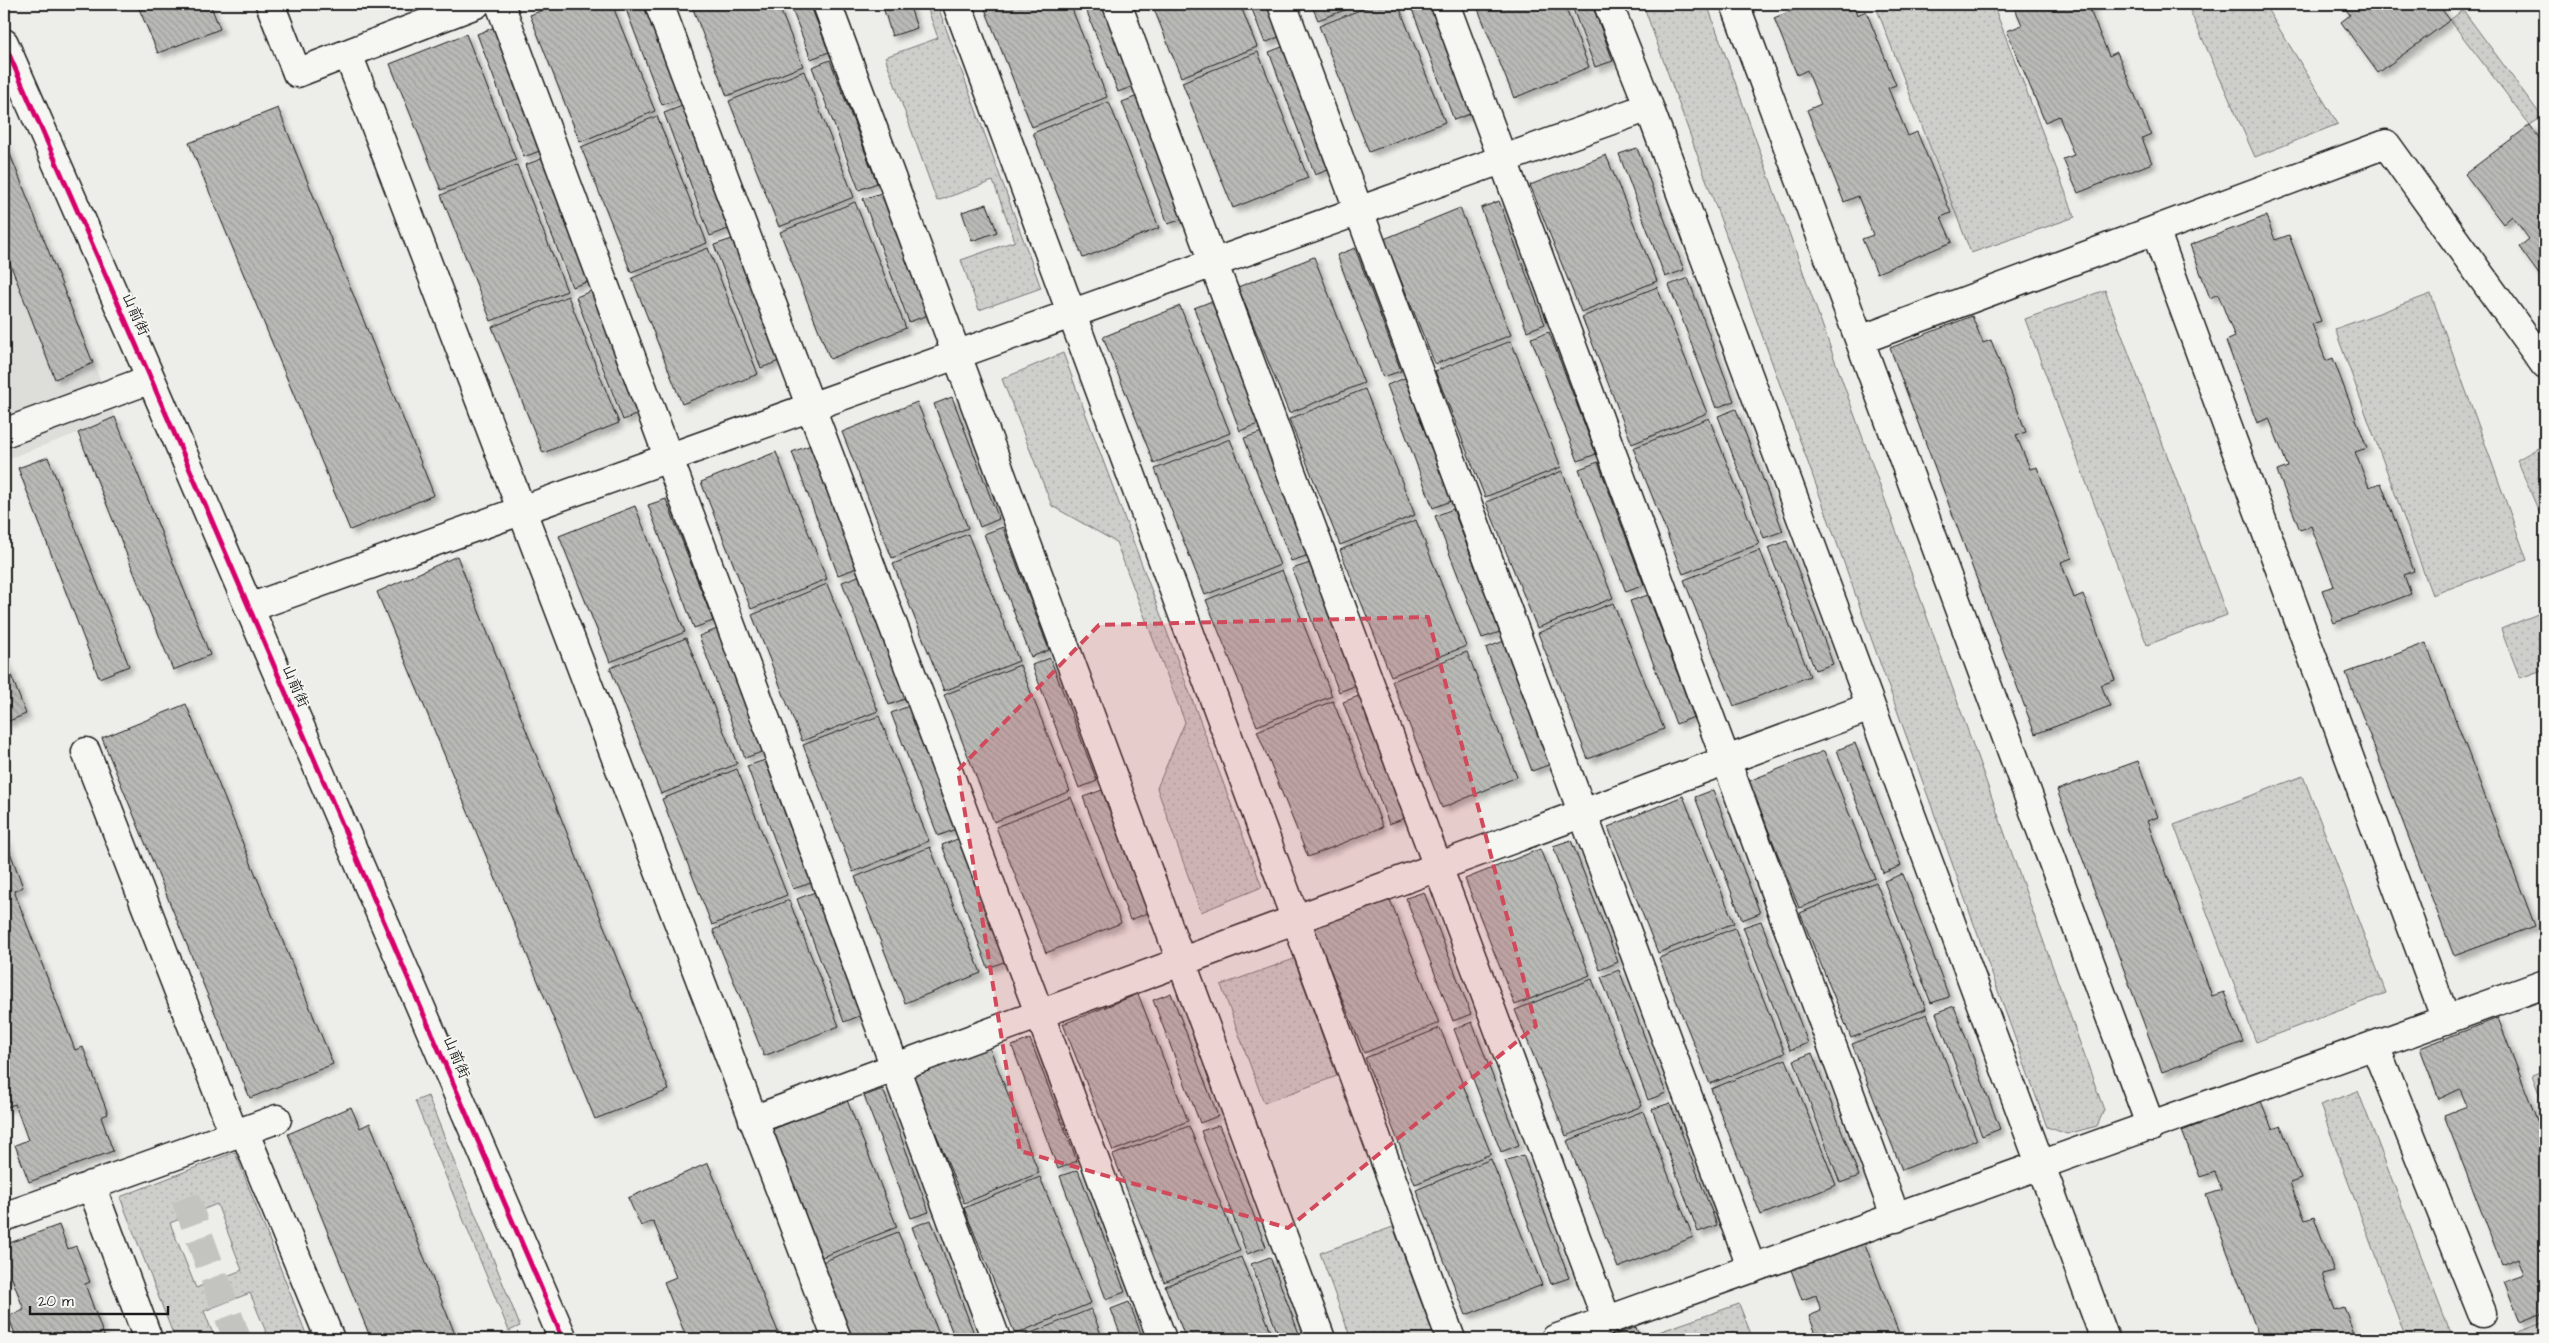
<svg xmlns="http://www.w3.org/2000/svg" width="2549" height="1343" viewBox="0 0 2549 1343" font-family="'Architects Daughter','LXGW WenKai TC',sans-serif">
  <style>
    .built { fill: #ddddda }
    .grass { fill: url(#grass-dots); stroke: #757574; fill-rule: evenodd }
    .building { fill: url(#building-back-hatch); stroke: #1c1c1c; filter: url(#shadow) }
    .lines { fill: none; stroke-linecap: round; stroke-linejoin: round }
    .minor-tunnel { stroke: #c3c3c0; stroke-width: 28; stroke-dasharray: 28 14; stroke-linecap: butt }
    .minor-casing { stroke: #1c1c1c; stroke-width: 31 }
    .minor { stroke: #f6f6f2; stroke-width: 28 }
    .cycleway-casing { stroke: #f6f6f2; stroke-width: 8 }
    .cycleway { stroke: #d6006c; stroke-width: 5 }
    .marked { fill: #d1495b; fill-opacity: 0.2; stroke: #d1495b; stroke-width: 4; stroke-dasharray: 10 6; stroke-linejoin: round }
    .labels { text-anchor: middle; stroke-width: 4; stroke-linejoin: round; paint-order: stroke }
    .street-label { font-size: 15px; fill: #1c1c1c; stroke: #f6f6f2 }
  </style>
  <defs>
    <pattern id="grass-dots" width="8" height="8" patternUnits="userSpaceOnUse" patternTransform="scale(1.25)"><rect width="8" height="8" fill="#cececb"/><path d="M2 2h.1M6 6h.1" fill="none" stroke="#b0b0ae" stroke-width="1.8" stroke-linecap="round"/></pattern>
    <pattern id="building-back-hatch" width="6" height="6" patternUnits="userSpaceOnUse" patternTransform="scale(1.25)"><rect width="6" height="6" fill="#b9b9b6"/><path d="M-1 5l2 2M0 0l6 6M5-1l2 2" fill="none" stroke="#9e9e9c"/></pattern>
    <filter id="shadow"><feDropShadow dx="4.5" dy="4.5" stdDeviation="2.5" flood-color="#0004"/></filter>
  </defs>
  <rect width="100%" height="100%" fill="#edede9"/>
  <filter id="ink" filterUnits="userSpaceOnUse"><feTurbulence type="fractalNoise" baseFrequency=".02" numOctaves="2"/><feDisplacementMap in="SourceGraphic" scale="10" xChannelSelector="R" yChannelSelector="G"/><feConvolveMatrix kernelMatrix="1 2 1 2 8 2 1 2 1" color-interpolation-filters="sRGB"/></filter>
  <g filter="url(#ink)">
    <path class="built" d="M4 139 210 655 173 670 78 433 4 460Z"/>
    <path class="grass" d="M926 4H937L1041 288 979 310 961 260 1015 241 993 181 937 201 885 57 938 38Z
      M1643 4H1707L2104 1110 2097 1126 2067 1134 2047 1127Z
      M1875 4H1993L2075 217 1971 253Z
      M2187 4H2264L2338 124 2255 157Z
      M2463 10 2542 117 2530 125 2450 20Z
      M2105 290 2227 615 2147 645 2025 319Z
      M2431 294 2527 560 2432 595 2335 329Z
      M1063 353 1262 887 1201 912 1157 788 1185 722 1116 542 1052 506 1002 379Z
      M2545 444V526L2517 460Z
      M2545 611V669L2520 678 2501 629Z
      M2303 776 2386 993 2256 1042 2174 825Z
      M1294 959 1337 1076 1264 1103 1221 985Z
      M2545 1070V1109L2532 1075Z
      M2358 1091 2453 1339H2406L2320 1105Z
      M428 1096 520 1326 509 1331 415 1101Z
      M235 1152 308 1339H269L250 1293 204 1311 215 1339H175L120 1197ZM217 1204 242 1270 196 1288 170 1223Z
      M1393 1227 1435 1339H1351L1320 1253Z
      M1739 1304 1753 1339H1658L1656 1333Z
      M2545 1321V1339H2495Z"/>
    <path class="building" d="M137 4H210L220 29 158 53Z
      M558 4H612L655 111 580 142 530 15Z
      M624 4H644L680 99 662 105Z
      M691 4H778L803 66 727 96Z
      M790 4H810L829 52 811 59Z
      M894 4H909L917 28 892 36 883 7Z
      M983 4H1070L1107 97 1032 127Z
      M1084 4H1105L1136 85 1118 92Z
      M1152 4H1240L1257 47 1181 77Z
      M1250 4H1270L1283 35 1265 43Z
      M1311 4H1361L1318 20Z
      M1375 4H1398L1445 122 1369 152 1319 26Z
      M1410 4H1431L1472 113 1454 120Z
      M1476 4H1564L1589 67 1514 98Z
      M1571 4H1592L1613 61 1595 67Z
      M1808 4H1853L1857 15 1866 11 1896 85 1888 88 1908 136 1917 132 1951 213 1941 217 1952 242 1877 273 1862 239 1873 235 1858 196 1844 202 1807 110 1821 104 1807 70 1797 75 1774 18Z
      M2013 4H2096L2089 8 2109 56 2117 52 2151 134 2142 138 2152 163 2078 193 2063 159 2074 155 2059 116 2045 122 2007 31 2022 25Z
      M2342 4H2438L2450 20 2378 73 2341 22 2350 15Z
      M495 27 542 150 524 157 477 34Z
      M466 34 516 160 441 190 390 64Z
      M1287 45 1333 168 1315 175 1269 52Z
      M1258 52 1308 178 1233 208 1182 82Z
      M830 60 877 183 859 190 812 67Z
      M804 71 854 197 779 227 729 101Z
      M1140 95 1186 218 1168 224 1122 102Z
      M1109 102 1159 228 1083 258 1033 133Z
      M682 106 728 229 710 236 664 113Z
      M278 108 434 495 350 530 189 143Z
      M657 116 707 243 631 272 581 147Z
      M2530 125 2545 146V283L2519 247 2529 239 2512 216 2503 224 2465 174Z
      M4 139 93 363 55 379 4 248Z
      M1637 148 1684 270 1665 277 1619 154Z
      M1606 155 1657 281 1581 312 1530 185Z
      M544 158 590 281 572 287 525 165Z
      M517 165 567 291 491 321 441 195Z
      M881 193 928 315 909 322 863 199Z
      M1499 201 1545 324 1527 331 1481 208Z
      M855 202 906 328 830 359 780 232Z
      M987 204 997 232 972 241 962 212Z
      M1460 208 1511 335 1435 364 1384 239Z
      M2266 216 2275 240 2289 235 2321 321 2312 324 2326 361 2333 358 2367 448 2355 452 2369 487 2381 483 2414 571 2404 575 2411 594 2334 623 2322 590 2334 586 2311 526 2300 530 2277 471 2288 467 2269 418 2257 423 2226 341 2235 337 2218 294 2210 298 2190 245Z
      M732 239 779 361 761 368 714 245Z
      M708 248 758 374 682 404 632 278Z
      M1355 248 1401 371 1383 377 1337 255Z
      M1314 257 1364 383 1289 413 1238 287Z
      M1688 278 1734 401 1716 408 1669 285Z
      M1657 287 1707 413 1632 444 1582 317Z
      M594 290 641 413 623 420 576 297Z
      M568 296 619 423 543 453 492 327Z
      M1212 301 1258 424 1240 431 1194 308Z
      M1180 306 1230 433 1154 463 1103 337Z
      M1972 316 1983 343 1991 340 2026 432 2016 435 2030 469 2037 467 2072 558 2061 562 2074 598 2083 594 2115 680 2101 685 2110 706 2035 734 1890 348Z
      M1549 332 1596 454 1578 461 1531 338Z
      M1511 341 1561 467 1485 497 1435 371Z
      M1405 378 1451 501 1433 508 1387 385Z
      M1365 389 1415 515 1340 545 1289 419Z
      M952 397 999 519 980 527 934 404Z
      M917 402 968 528 892 558 842 432Z
      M1736 409 1783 531 1764 538 1718 416Z
      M115 417 210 655 173 670 78 433Z
      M1709 418 1759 544 1683 574 1633 448Z
      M1262 432 1309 555 1291 561 1244 438Z
      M1230 439 1280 565 1205 595 1155 469Z
      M811 445 857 568 838 575 792 452Z
      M776 452 827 579 751 609 701 482Z
      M48 457 129 666 99 678 18 468Z
      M1598 462 1644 585 1626 592 1579 469Z
      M1562 471 1613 598 1537 628 1486 502Z
      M666 499 713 621 694 628 648 505Z
      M635 506 685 632 610 662 559 536Z
      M1453 509 1500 632 1482 638 1435 516Z
      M1416 520 1466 646 1391 676 1340 550Z
      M1003 527 1049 650 1031 657 984 534Z
      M968 534 1019 661 944 691 893 564Z
      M1787 541 1833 664 1815 670 1768 548Z
      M1760 550 1810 676 1734 706 1684 580Z
      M457 556 669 1090 595 1119 377 592Z
      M1310 563 1357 685 1339 692 1292 569Z
      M1282 570 1332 696 1257 726 1206 600Z
      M861 575 907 698 889 705 842 582Z
      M827 584 878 711 802 741 752 615Z
      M1648 595 1694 717 1676 724 1630 601Z
      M1613 603 1664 729 1588 759 1538 633Z
      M717 629 764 751 745 758 699 636Z
      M686 638 737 764 661 794 610 668Z
      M1504 641 1551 764 1532 771 1486 648Z
      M2426 643 2535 926 2454 956 2346 673Z
      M1467 652 1517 777 1442 808 1392 681Z
      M4 657 26 714 4 723Z
      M1050 658 1097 781 1079 788 1032 665Z
      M1020 665 1070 791 994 822 944 695Z
      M1361 695 1408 817 1389 824 1343 702Z
      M1333 701 1383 827 1308 857 1257 731Z
      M186 704 333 1064 250 1098 102 738Z
      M909 706 956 829 938 836 891 713Z
      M879 716 929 841 853 872 803 745Z
      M1855 743 1901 866 1883 873 1837 750Z
      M1824 751 1875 878 1799 908 1749 781Z
      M765 760 811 883 793 889 747 766Z
      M2138 761 2158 817 2147 821 2212 996 2224 992 2243 1042 2162 1072 2057 790Z
      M737 769 787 895 712 925 662 799Z
      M1102 790 1148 913 1130 920 1083 797Z
      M1713 790 1760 913 1742 920 1695 797Z
      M1683 796 1734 923 1658 953 1608 827Z
      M1071 797 1121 923 1046 953 996 827Z
      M4 836 23 887 14 891 75 1050 83 1047 108 1114 101 1117 113 1151 29 1182 15 1145 28 1140 15 1104 4 1108Z
      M960 838 1006 961 988 968 942 845Z
      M1571 840 1618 962 1600 970 1553 846Z
      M930 847 981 973 905 1003 855 877Z
      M1540 849 1590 975 1515 1005 1465 879Z
      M1903 874 1949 997 1931 1003 1884 881Z
      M1876 882 1926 1009 1851 1038 1800 913Z
      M815 892 862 1015 844 1022 797 899Z
      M1424 892 1471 1014 1453 1021 1406 898Z
      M1389 897 1439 1023 1364 1053 1313 927Z
      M789 900 839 1026 764 1056 713 930Z
      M1761 921 1808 1043 1790 1050 1743 927Z
      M1735 928 1785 1053 1710 1084 1659 958Z
      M1619 970 1666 1093 1648 1100 1601 977Z
      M1592 979 1642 1106 1566 1136 1515 1010Z
      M1171 993 1218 1116 1200 1123 1153 1000Z
      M1138 994 1188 1121 1113 1151 1063 1024Z
      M1954 1006 2000 1129 1982 1136 1936 1013Z
      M1927 1014 1977 1140 1902 1170 1852 1044Z
      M2498 1018 2545 1141V1312L2520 1322 2504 1281 2524 1274 2518 1258 2502 1265 2444 1115 2467 1106 2460 1089 2439 1099 2420 1048Z
      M1472 1022 1519 1145 1501 1152 1454 1029Z
      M1440 1028 1491 1154 1415 1184 1365 1058Z
      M1030 1039 1077 1161 1058 1169 1012 1046Z
      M989 1046 1039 1173 964 1203 913 1077Z
      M1812 1053 1859 1176 1840 1183 1794 1060Z
      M1786 1059 1836 1185 1761 1215 1711 1089Z
      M883 1089 929 1212 911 1218 864 1096Z
      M847 1100 897 1227 822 1257 771 1130Z
      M2261 1101 2272 1129 2281 1126 2301 1179 2290 1183 2305 1220 2314 1217 2334 1271 2322 1274 2335 1310 2344 1307 2356 1339H2260L2206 1195 2222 1190 2215 1172 2200 1177 2182 1131Z
      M1670 1103 1717 1225 1698 1232 1652 1109Z
      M351 1107 360 1128 370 1123 457 1339H371L288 1134Z
      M1643 1111 1693 1237 1618 1268 1567 1141Z
      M1219 1125 1266 1247 1247 1254 1201 1131Z
      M1189 1126 1240 1251 1164 1282 1113 1155Z
      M1523 1155 1569 1278 1551 1284 1505 1161Z
      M1491 1159 1542 1285 1466 1315 1416 1190Z
      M708 1163 781 1339H687L664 1282 676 1277 653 1221 641 1226 628 1198Z
      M1078 1170 1125 1292 1106 1299 1060 1176Z
      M1040 1177 1091 1303 1015 1334 964 1208Z
      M931 1220 976 1339H955L912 1227Z
      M59 1225 68 1249 76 1246 90 1282 85 1284 105 1339H17L8 1316 24 1310 12 1278 4 1280V1245Z
      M898 1232 941 1339H853L822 1262Z
      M1863 1239 1901 1339H1818L1809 1316 1821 1311 1816 1295 1802 1300 1790 1267Z
      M1241 1257 1274 1339H1186L1165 1286Z
      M1270 1257 1301 1339H1280L1251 1264Z
      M1129 1302 1143 1339H1122L1111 1309Z
      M1091 1309 1103 1339H1016Z
      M1636 1327 1640 1339H1602Z"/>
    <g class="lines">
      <path class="minor-tunnel" d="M185 1198 237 1339"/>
      <g class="minor-casing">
        <path id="minor" d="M270 4 297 73 476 4
          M500 4 996 1339
          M659 4 1162 1339
          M827 4 1321 1339
          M957 4 1451 1339
          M1117 4 1607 1321
          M1282 4 1752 1269
          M1445 4 1896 1218
          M1608 4 1649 107 2105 1339
          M1735 4 2151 1127
          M4 43 151 379 563 1339
          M348 54 837 1339
          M2155 230 2446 1020
          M1860 340 2386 144 2545 365
          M4 433 151 379
          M249 608 1649 107
          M86 752 234 1134
          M2375 1046 2482 1313
          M753 1120 1870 707
          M244 1131 330 1339
          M91 1185 148 1339
          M4 1217 277 1119
          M1555 1339 2545 984"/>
      </g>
      <use href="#minor" class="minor"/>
      <g class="cycleway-casing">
        <path id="cycleway" d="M4 43 151 379 563 1339"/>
      </g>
      <use href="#cycleway" class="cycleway"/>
    </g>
  </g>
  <path class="marked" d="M1428 617 1536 1026 1288 1228 1020 1151 958 770 1099 625Z"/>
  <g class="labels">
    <g class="street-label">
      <text transform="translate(136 314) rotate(66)" y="5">山前街</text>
      <text transform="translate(296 686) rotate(67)" y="5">山前街</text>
      <text transform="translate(457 1057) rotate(67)" y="5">山前街</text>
    </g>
  </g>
  <rect width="2549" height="1343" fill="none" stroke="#f6f6f2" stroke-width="20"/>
  <rect x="10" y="10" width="2529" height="1323" fill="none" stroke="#1c1c1c" stroke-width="2" filter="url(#ink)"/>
  <path d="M30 1306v8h138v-8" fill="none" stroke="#1c1c1c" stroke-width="2.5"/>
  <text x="38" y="1306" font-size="15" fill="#1c1c1c" stroke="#f6f6f2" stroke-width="4" paint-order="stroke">20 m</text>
</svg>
